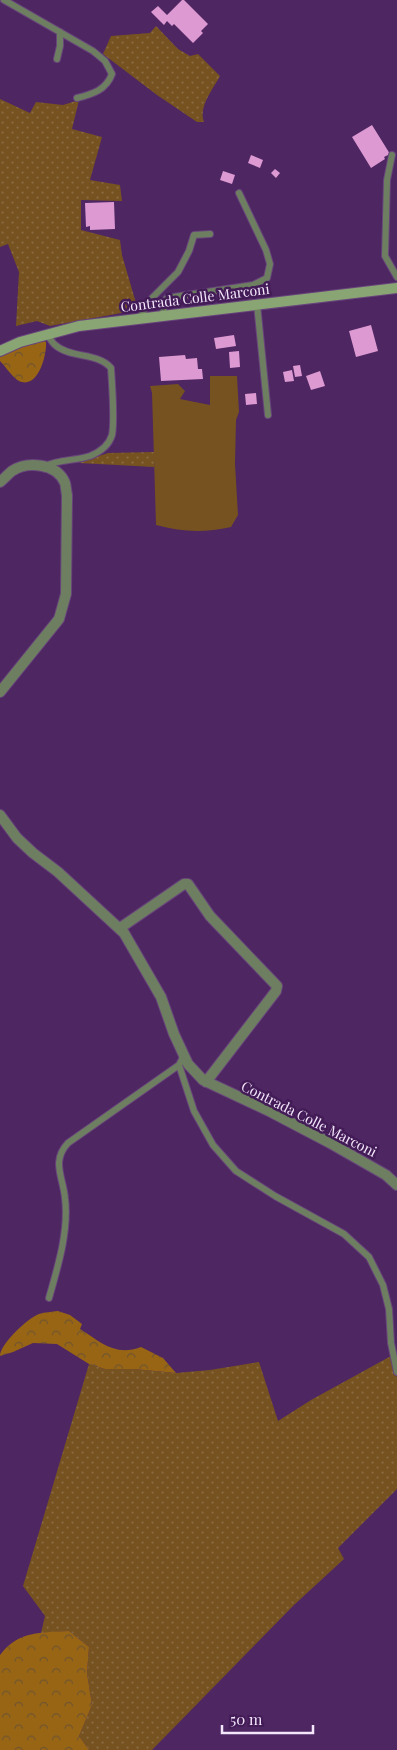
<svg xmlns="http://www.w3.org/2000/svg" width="397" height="1750" viewBox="0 0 397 1750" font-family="'Playfair Display',serif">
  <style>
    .grass { fill: url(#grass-dots) }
    .forest { fill: url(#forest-crowns) }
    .pitch { fill: #765220 }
    .building { fill: #dd99d2 }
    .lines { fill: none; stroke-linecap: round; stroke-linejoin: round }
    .lane-casing { stroke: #68457b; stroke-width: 8 }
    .street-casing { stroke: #68457b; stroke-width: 12 }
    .secondary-casing { stroke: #68457b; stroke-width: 12 }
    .lane { stroke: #6e7f61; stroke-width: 6 }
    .street { stroke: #6e7f61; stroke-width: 10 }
    .secondary { stroke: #8aa574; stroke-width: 10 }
    .labels { text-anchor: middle; stroke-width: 5; stroke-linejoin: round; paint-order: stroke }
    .street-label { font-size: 14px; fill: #f4e7fc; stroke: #421b57 }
  </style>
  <defs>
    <pattern id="grass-dots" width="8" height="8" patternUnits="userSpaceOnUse" patternTransform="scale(1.25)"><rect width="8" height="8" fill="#765220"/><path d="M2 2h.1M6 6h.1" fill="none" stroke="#8a6b41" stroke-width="1.8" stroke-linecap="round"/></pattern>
    <pattern id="forest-crowns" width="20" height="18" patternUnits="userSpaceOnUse" patternTransform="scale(1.25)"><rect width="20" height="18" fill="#986514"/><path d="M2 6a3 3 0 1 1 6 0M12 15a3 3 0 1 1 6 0" fill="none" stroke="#705530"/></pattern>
  </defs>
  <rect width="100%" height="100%" fill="#4d2662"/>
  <path class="grass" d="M156 26 178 49 190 56 198 54 220 76C213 89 198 107 204 122H197L157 95 103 54 111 36 150 33Z
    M0 99 30 113 36 102 63 105 79 100 72 129 102 137 90 180 120 185 122 201 81 200V230L120 240 122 255 138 310 50 326 37 321 16 326 19 272 8 244 0 247Z
    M154 452V467L79 463 108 453Z
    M391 1356 397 1378V1489L338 1548 344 1559 294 1605 152 1750H89L79 1736 92 1705 87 1673 89 1647 69 1631 41 1633 45 1616 23 1586 89 1364 105 1369H134L176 1373 210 1370 259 1362 278 1421 311 1400Z"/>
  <path class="forest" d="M42 340 46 342C47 355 38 390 19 381 12 377 6 367 0 361V355L18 347Z
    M58 1311 70 1315 82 1324 80 1329C101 1342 115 1357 141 1347L163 1358 176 1373 134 1369H105L89 1364 57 1344 33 1343 13 1352 0 1356C0 1344 28 1318 39 1314 45 1312 52 1312 58 1311Z
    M69 1631 89 1647 87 1673 92 1705 79 1736 89 1750H0V1655C19 1630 41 1633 69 1631Z"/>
  <path class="pitch" d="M210 376H237L239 412 236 420 235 464 238 515 231 527C204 533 182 532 156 525L152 393 150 386 178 384 185 391 180 399 210 405Z"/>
  <path class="building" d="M182 0H184L208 24 201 31 203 33 193 43 174 24 172 26 167 21 164 25 151 12 158 6 167 15Z
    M372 125 390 154 384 157 385 159 371 168 352 137Z
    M251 155 263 160 260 168 248 163Z
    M275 169 280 173 276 178 271 173Z
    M223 171 235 175 232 184 220 180Z
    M114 202 115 229 90 230V226L86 227 85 203Z
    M371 325 378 351 356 357 349 331Z
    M234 335 236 346 216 349 214 338Z
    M239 351 240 367 230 368 229 352Z
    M185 355 186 359 197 358 198 369H202L203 379 161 381 159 357Z
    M300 365 302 376 295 377 293 366Z
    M292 370 294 381 285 382 283 372Z
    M320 371 325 386 311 390 306 376Z
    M256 393 257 404 246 405 245 394Z"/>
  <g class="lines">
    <g class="lane-casing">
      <path id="lane" d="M4 0 93 51 105 61 112 74C106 90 93 94 77 98
        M57 59 60 46V32
        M392 155 387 180 385 256 397 277
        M257 304 268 415
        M164 316 163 303 167 298 253 285 267 278 270 264 266 250 239 193
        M139 319 150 300 178 272 189 251 194 235 210 234
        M45 466C60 459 75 461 90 456 100 452 109 445 112 435 115 419 112 385 111 368 98 352 70 359 54 344 52 342 50 338 47 335
        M184 1055 179 1065 194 1111 213 1145 236 1171 275 1196 344 1234 369 1257 383 1285 389 1309 391 1343 397 1372
        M49 1298C58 1266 69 1231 65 1198 63 1177 51 1161 68 1143L179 1065"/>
    </g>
    <g class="street-casing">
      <path id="street" d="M0 482C4 479 8 474 12 471 27 461 57 463 65 483 66 486 66 491 67 495L66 594 59 619 0 692
        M0 815 17 838 33 853 58 872 124 933 161 997 174 1034 188 1064 203 1080 269 1111 330 1143 386 1175 397 1185
        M120 928 184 884H188L210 916 277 986 276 991 206 1082"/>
    </g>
    <g class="secondary-casing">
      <path id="secondary" d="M0 351 20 342 79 326 397 288"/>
    </g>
    <use href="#lane" class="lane"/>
    <use href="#street" class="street"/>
    <use href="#secondary" class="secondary"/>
  </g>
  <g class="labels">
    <g class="street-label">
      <text transform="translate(195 298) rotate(-7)" y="5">Contrada Colle Marconi</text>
      <text transform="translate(309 1119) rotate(27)" y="5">Contrada Colle Marconi</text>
    </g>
  </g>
  <path d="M222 1725v8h91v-8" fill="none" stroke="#f4e7fc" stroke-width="2.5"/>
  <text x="230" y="1725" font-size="15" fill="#f4e7fc" stroke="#421b57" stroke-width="4" paint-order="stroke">50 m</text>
</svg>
